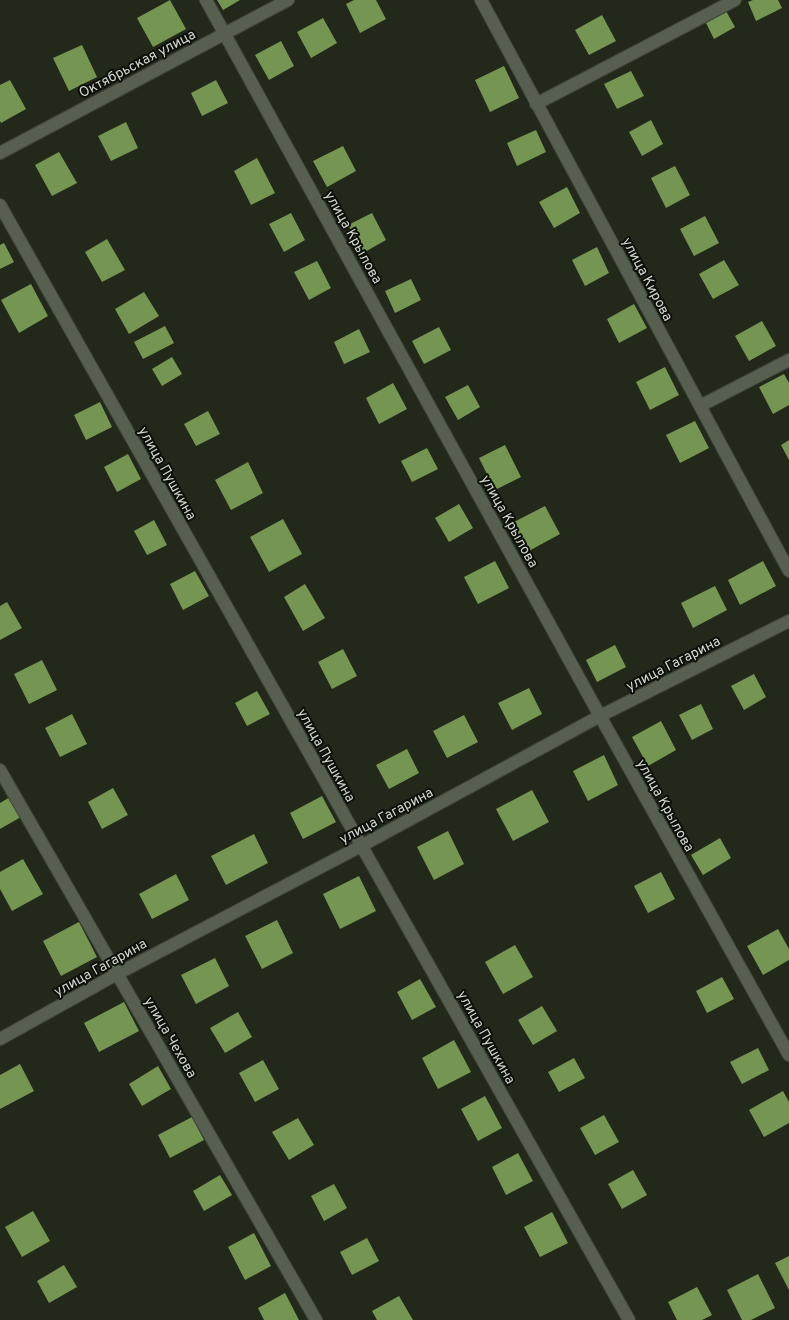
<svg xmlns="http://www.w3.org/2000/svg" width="789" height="1320" viewBox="0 0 789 1320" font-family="Overpass,sans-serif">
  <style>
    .building { fill: #759652 }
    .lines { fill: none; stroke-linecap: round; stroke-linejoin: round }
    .minor-casing { stroke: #3e453a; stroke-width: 14 }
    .minor { stroke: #576050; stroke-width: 12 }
    .labels { text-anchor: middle; stroke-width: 4; stroke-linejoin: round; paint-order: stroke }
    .street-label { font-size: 14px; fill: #d1d6cd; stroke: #0d100a }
  </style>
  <rect width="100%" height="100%" fill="#22291b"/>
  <path class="building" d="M170 0 186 29 153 47 137 18Z
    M217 0H240L223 10Z
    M354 0H376L386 19 360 33 346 4Z
    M753 0H778L782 8 756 21 748 2Z
    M726 11 735 27 714 39 706 23Z
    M602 15 616 41 589 55 575 30Z
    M323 18 337 43 311 58 297 32Z
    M281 41 294 66 269 80 255 55Z
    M82 45 97 77 69 91 53 58Z
    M504 66 519 98 490 112 475 80Z
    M631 71 644 96 617 109 604 84Z
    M10 80 26 109 1 123 0 121V85Z
    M216 80 228 103 202 116 191 93Z
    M651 120 663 144 642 156 629 132Z
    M126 122 138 148 111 161 98 136Z
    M536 130 546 152 517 166 507 143Z
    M343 146 356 171 327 187 313 161Z
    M59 152 77 183 52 196 35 165Z
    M257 158 275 193 251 205 234 171Z
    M675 166 690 195 666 208 651 178Z
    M567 187 580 213 554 228 539 202Z
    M291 213 305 240 284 252 269 224Z
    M372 213 386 240 363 253 348 225Z
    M705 216 719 243 694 256 680 229Z
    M107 239 125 270 102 282 85 252Z
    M4 243 14 262 0 269V245Z
    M597 247 609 273 585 286 572 260Z
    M724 260 739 285 713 299 699 274Z
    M317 261 331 288 309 300 294 272Z
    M411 279 421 300 395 313 385 291Z
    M31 284 48 316 19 333 1 300Z
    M144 292 159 316 129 334 115 309Z
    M634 304 647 328 619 343 607 319Z
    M762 321 776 346 749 361 735 336Z
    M165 326 174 343 143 359 134 342Z
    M439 327 451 350 424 364 412 341Z
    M359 329 370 352 344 364 334 342Z
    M172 357 182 374 162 386 152 369Z
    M665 367 679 395 650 410 636 382Z
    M784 374 789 383V405L773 414 759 387Z
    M393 383 407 409 379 424 366 398Z
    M468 385 480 407 458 420 445 397Z
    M100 402 112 427 86 440 74 415Z
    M208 411 220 434 196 446 184 424Z
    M695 421 709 448 680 463 666 435Z
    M789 440V460L781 445Z
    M505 445 521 477 495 490 479 458Z
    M427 448 438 469 412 482 401 461Z
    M128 454 141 479 117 492 104 467Z
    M248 462 263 493 231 510 215 480Z
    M459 504 473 528 449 542 435 518Z
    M545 506 560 534 527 552 512 523Z
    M283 519 302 554 269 572 250 537Z
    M154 520 167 545 147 555 134 531Z
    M495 561 509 588 478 604 464 577Z
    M763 561 776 586 740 605 728 580Z
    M195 571 209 596 183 610 170 584Z
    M305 584 325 618 303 631 284 597Z
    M715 586 727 610 693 628 681 603Z
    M7 602 22 628 0 640V606Z
    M615 645 626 667 597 682 586 660Z
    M343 649 357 676 332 689 318 662Z
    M42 660 57 690 29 704 14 674Z
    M754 674 766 697 744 710 731 686Z
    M529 688 542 714 512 730 498 703Z
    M257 691 270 714 247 726 235 703Z
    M701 704 713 729 692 740 679 715Z
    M72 714 87 744 60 757 45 728Z
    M464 715 478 742 447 758 433 731Z
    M661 721 676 750 648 766 632 737Z
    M407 749 419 773 389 789 376 765Z
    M604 755 618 785 588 801 573 771Z
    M113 788 128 815 102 829 88 802Z
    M532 790 549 822 513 841 496 809Z
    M322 796 336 822 303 839 290 813Z
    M10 797 21 817 0 829V803Z
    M448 831 464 864 434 880 417 847Z
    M254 834 268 863 226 885 211 856Z
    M720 838 731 858 703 875 691 855Z
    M23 859 43 894 12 911 0 889V872Z
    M661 872 675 899 648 913 634 886Z
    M176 874 189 900 152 919 139 894Z
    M359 876 376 911 340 929 323 894Z
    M277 920 293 953 262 969 245 936Z
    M79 922 97 957 61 976 43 941Z
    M778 929 789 949V960L763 975 747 946Z
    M515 945 533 977 503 994 485 962Z
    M215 958 229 986 196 1004 181 975Z
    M722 977 734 999 707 1013 696 991Z
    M420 979 436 1007 412 1020 397 992Z
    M124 1002 139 1031 99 1052 84 1023Z
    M542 1006 557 1031 533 1045 518 1020Z
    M238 1012 252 1037 225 1053 210 1028Z
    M454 1040 471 1072 438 1089 422 1058Z
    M758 1048 769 1070 742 1084 730 1062Z
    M574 1058 585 1078 559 1092 548 1072Z
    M263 1060 279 1089 255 1102 239 1073Z
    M20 1064 34 1091 0 1109V1075Z
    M158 1066 171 1089 142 1106 129 1084Z
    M783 1091 789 1102V1123L764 1137 749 1110Z
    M485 1096 502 1128 478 1141 461 1109Z
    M604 1115 619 1142 595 1155 580 1128Z
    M192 1117 204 1140 170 1158 158 1135Z
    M298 1118 314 1145 289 1160 272 1132Z
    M518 1153 533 1181 506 1195 492 1167Z
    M633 1170 647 1195 622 1209 608 1184Z
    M220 1175 232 1195 204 1211 193 1191Z
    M334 1184 347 1208 324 1221 311 1196Z
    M33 1211 50 1241 22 1257 5 1227Z
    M552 1212 568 1243 540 1257 524 1227Z
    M254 1233 271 1266 245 1280 228 1247Z
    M367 1238 379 1261 352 1275 340 1252Z
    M789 1256V1290L775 1263Z
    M64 1265 77 1287 49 1303 37 1281Z
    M758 1274 775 1308 751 1320H742L727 1290Z
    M697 1287 712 1315 702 1320H677L668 1302Z
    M285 1293 299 1320H264L258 1308Z
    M399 1296 413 1320H377L372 1311Z"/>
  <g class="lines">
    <g class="minor-casing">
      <path id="minor" d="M206 0 600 716 789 1055
        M481 0 789 571
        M536 104 735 0
        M0 153 288 0
        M0 205 629 1320
        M700 406 789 360
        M0 770 316 1320
        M0 1039 117 974 361 846 600 716 789 621"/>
    </g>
    <use href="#minor" class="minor"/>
  </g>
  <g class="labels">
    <g class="street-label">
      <text transform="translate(137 63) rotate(-28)" y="5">Октябрьская улица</text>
      <text transform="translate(354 237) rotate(61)" y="5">улица Крылова</text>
      <text transform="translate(648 279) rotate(62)" y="5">улица Кирова</text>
      <text transform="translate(168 473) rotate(61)" y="5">улица Пушкина</text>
      <text transform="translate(510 521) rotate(61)" y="5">улица Крылова</text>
      <text transform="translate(673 663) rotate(-27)" y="5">улица Гагарина</text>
      <text transform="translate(327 755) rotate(61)" y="5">улица Пушкина</text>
      <text transform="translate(666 805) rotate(61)" y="5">улица Крылова</text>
      <text transform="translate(386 815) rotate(-28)" y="5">улица Гагарина</text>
      <text transform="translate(100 967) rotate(-29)" y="5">улица Гагарина</text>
      <text transform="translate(171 1037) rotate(60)" y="5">улица Чехова</text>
      <text transform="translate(487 1037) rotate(61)" y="5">улица Пушкина</text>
    </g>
  </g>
</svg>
